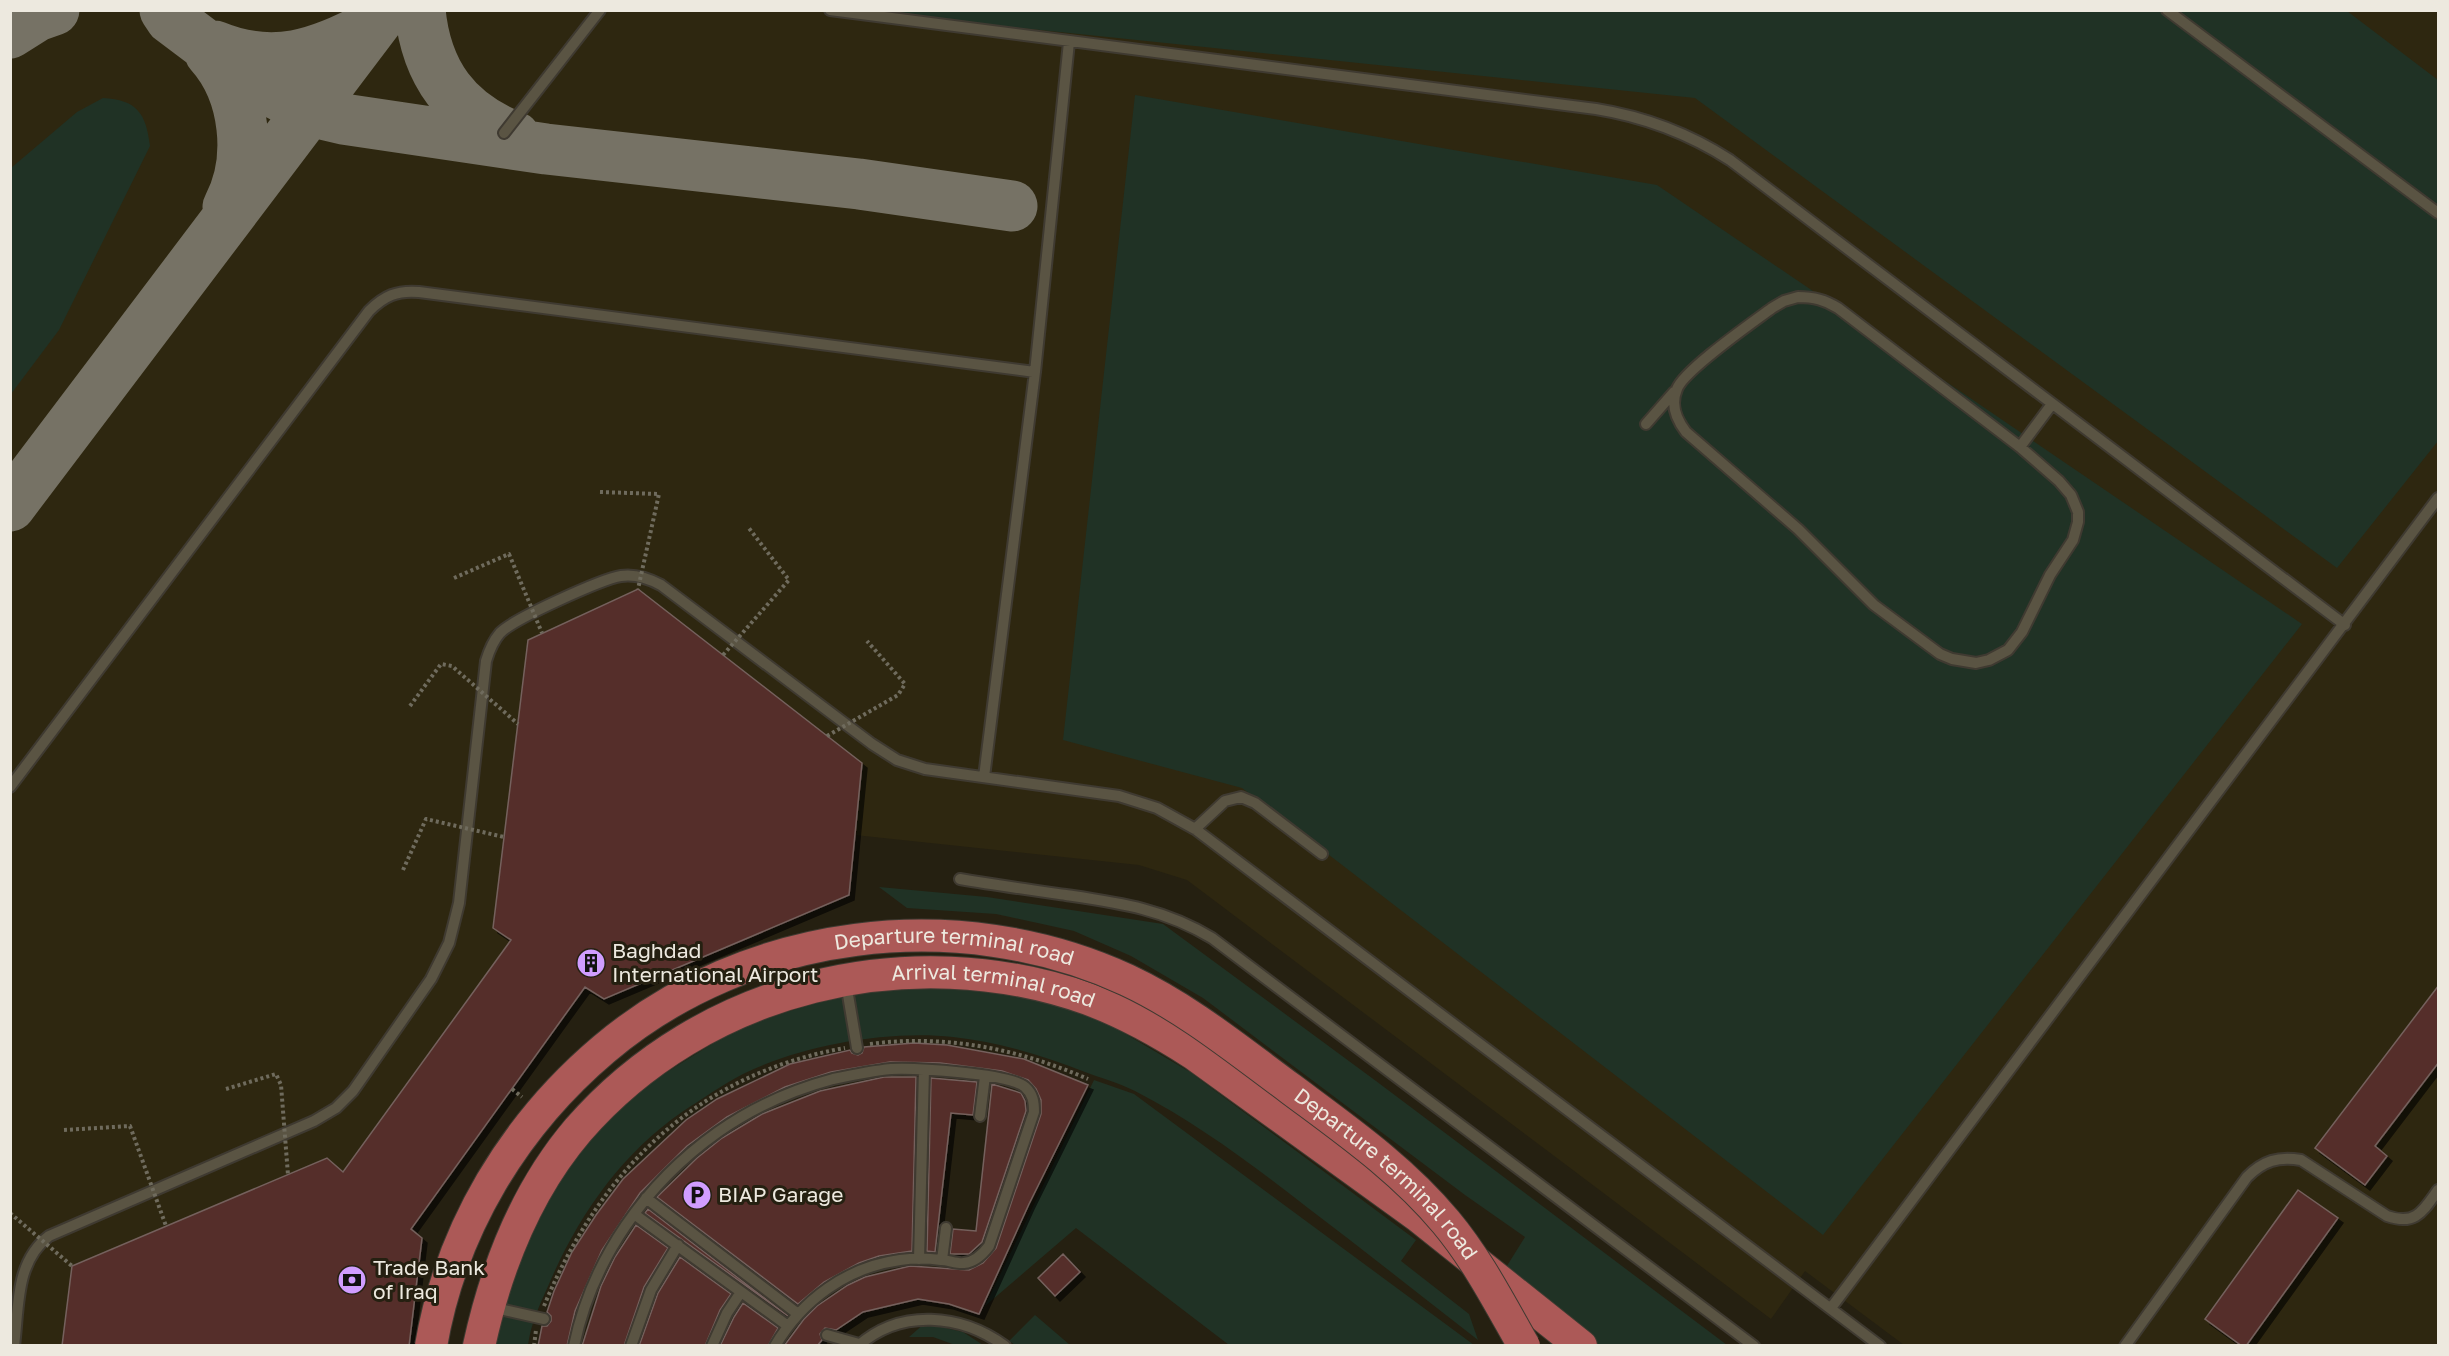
<svg xmlns="http://www.w3.org/2000/svg" width="2449" height="1356" viewBox="0 0 2449 1356" font-family="'Golos Text',sans-serif">
  <style>
    .built { fill: #2e2710 }
    .green { fill: #203225 }
    .lines { fill: none; stroke-linecap: round; stroke-linejoin: round }
    .taxiway { stroke: #767265; stroke-width: 51 }
    .building { fill: #542f2a; stroke: #75615d; stroke-width: 1.5; filter: url(#shadow) }
    .lane-casing { stroke: #3f3a31; stroke-width: 14 }
    .primary-casing { stroke: #3f3a31; stroke-width: 34 }
    .path { stroke: #6f6b5d; stroke-width: 4; stroke-dasharray: 3 3; stroke-linecap: butt }
    .lane { stroke: #5a5443; stroke-width: 10 }
    .primary { stroke: #ac5957; stroke-width: 32 }
    .primary-bridge-casing { stroke: #3f3a31; stroke-width: 34; stroke-linecap: butt }
    .path-bridge { stroke: #6f6b5d; stroke-width: 4; stroke-dasharray: 3 3; stroke-linecap: butt }
    .primary-bridge { stroke: #ac5957; stroke-width: 32 }
    .labels { text-anchor: middle; stroke-width: 6; stroke-linejoin: round; paint-order: stroke }
    .poi-label { font-size: 21px; fill: #ede9df; stroke: #252011; text-anchor: start }
    .street-label { font-size: 21px; fill: #ede9df; stroke: #252011 }
  </style>
  <defs>
    <filter id="shadow"><feDropShadow dx="5" dy="5" stdDeviation="0" flood-color="#0009"/></filter>
  </defs>
  <rect width="100%" height="100%" fill="#252011"/>
  <path class="built" d="M10 11H2438V1345H1904L1805 1271 1771 1319 1187 880 1139 865 855 835 849 895 604 999 584 987 412 1229 422 1238 409 1345H11Z"/>
  <path class="green" d="M858 11H2347L2438 80V441L2337 568 1695 98Z
    M1135 95 1657 185 2302 624 1823 1235 1242 788 1063 740Z
    M103 98C137 100 146 113 150 146L59 330 11 394V168L77 112Z
    M879 887 987 897 1163 924 1376 1081 1727 1345H1593L1505 1269 1525 1237 1465 1195 1203 998 1131 956 1074 931 996 914 907 908Z
    M887 986 991 989 1085 1010 1190 1072 1416 1240 1401 1261 1469 1314 1478 1340C1421 1296 1365 1251 1308 1208 1253 1165 1197 1123 1135 1091 1119 1083 1101 1078 1085 1072 1042 1055 999 1042 953 1037 888 1030 802 1045 743 1074 722 1085 702 1099 682 1112 621 1154 578 1216 549 1284 540 1304 531 1323 528 1345L489 1346 503 1294 554 1189 591 1138 635 1092 736 1029 826 999Z
    M1094 1080 1134 1094 1474 1345H1229L1076 1228 985 1306Z
    M1035 1315 1070 1345H1015L1009 1341Z
    M925 1323 963 1332 983 1345H955L933 1337H909Z"/>
  <g class="lines">
    <path class="taxiway" d="M165 10 171 19 256 83 309 111 343 119 546 149 859 184 1012 206
      M420 10C426 73 456 114 515 137
      M10 33 37 16 54 10
      M215 46C273 70 319 54 371 26
      M210 53C246 93 253 160 228 207
      M10 506 385 10"/>
  </g>
  <path class="building" d="M638 589 862 763 849 895 604 999 585 987 411 1229 422 1238 409 1346H62L72 1266 327 1158 343 1172 511 940 493 928 528 640Z
    M2439 985V1062L2375 1146 2387 1156 2365 1185 2315 1148Z
    M914 1043 947 1045 1024 1059 1088 1085 1029 1204 979 1314 949 1304 918 1299 863 1312 836 1330 825 1328 820 1334 822 1340 817 1346H784L804 1319 817 1306 848 1285 865 1277 910 1266 969 1270 983 1263 996 1248 1041 1114V1100L1036 1089 1028 1080 1002 1071 940 1063 890 1062 831 1072 785 1087 727 1117 687 1146 640 1193 602 1250 575 1311 567 1346H538L542 1326H547L551 1321V1316L547 1312 554 1291 572 1252 596 1215 623 1179 686 1120 717 1099 790 1064 850 1050 852 1053 858 1055 862 1053 864 1047Z
    M884 1077H916L912 1251 879 1256 859 1263 824 1282 798 1304 657 1197 697 1158 722 1138 762 1114 820 1091Z
    M931 1078 977 1082 973 1115 951 1113 935 1252 927 1251Z
    M992 1084 1021 1093 1025 1101 1026 1111 982 1242 969 1254H950L953 1229 976 1231Z
    M2298 1190 2338 1218 2246 1346H2242L2205 1319Z
    M648 1209 788 1316 645 1213Z
    M636 1225 668 1248 644 1287 624 1346H582L601 1286 615 1257Z
    M1063 1254 1080 1272 1055 1296 1038 1278Z
    M680 1257 731 1294 720 1310 705 1346H639L658 1293Z
    M743 1303 778 1328 768 1346H720L734 1317Z"/>
  <g class="lines">
    <g class="lane-casing">
      <path id="lane" d="M830 10 1596 109C1646 117 1688 133 1730 160L2345 625
        M2167 10 2438 213
        M504 133 600 10
        M1798 297C1814 297 1825 300 1838 308L2020 447 2059 481 2071 495 2078 512V522L2073 540 2050 575 2022 632 2008 650 1989 660 1976 663 1952 659 1940 654 1874 605 1798 529 1686 432C1676 419 1670 405 1677 389 1684 370 1752 323 1772 308L1784 301Z
        M1646 424 1674 392
        M2020 447 2052 404
        M984 777 1035 372 1069 42
        M10 787 369 311C384 296 397 290 419 292L1035 372
        M1195 829 1225 801 1241 797 1255 803 1322 854
        M960 879C995 885 1031 890 1066 895 1120 903 1164 909 1212 938L1754 1346
        M846 983 857 1048
        M980 1116 985 1076
        M646 1198 798 1314
        M634 1214 788 1326
        M919 1259 924 1070
        M942 1260 946 1228
        M491 1307 544 1319
        M1831 1308 2438 498
        M827 1335 859 1344
        M14 1346C19 1307 15 1262 49 1236L314 1121 336 1108 353 1091 431 979 449 943 459 903 486 661C489 651 493 641 500 633 513 619 602 579 621 576 635 574 648 578 661 585L872 744 897 760 925 769 1119 796 1157 808 1195 829 1880 1346
        M574 1346C592 1259 646 1183 718 1132 752 1108 792 1090 833 1079 852 1075 871 1071 891 1069 915 1068 1008 1073 1025 1087 1033 1094 1034 1102 1034 1112L989 1246C983 1254 975 1262 964 1263 957 1264 948 1260 941 1260 927 1258 913 1258 900 1260 847 1267 802 1300 775 1346
        M631 1346 651 1290 678 1245
        M712 1346 727 1313 741 1292
        M858 1346C901 1308 961 1314 1005 1346
        M2125 1346 2247 1177C2263 1161 2278 1156 2301 1160L2387 1216C2416 1226 2423 1211 2438 1190"/>
    </g>
    <g class="primary-casing">
      <g id="primary">
        <path id="s1" d="M479 1346C496 1268 526 1191 578 1130 703 986 910 936 1088 999 1126 1013 1160 1032 1194 1054L1418 1216 1581 1346"/>
      </g>
    </g>
    <path class="path" d="M870 1044C946 1034 1019 1049 1088 1079
      M512 1089 522 1097
      M544 1306C600 1170 697 1074 845 1048
      M534 1346 536 1330"/>
    <use href="#lane" class="lane"/>
    <use href="#primary" class="primary"/>
    <g class="primary-bridge-casing">
      <g id="primary-bridge">
        <path id="s2" d="M431 1346C451 1229 514 1125 604 1049 747 928 958 902 1127 980 1187 1008 1238 1050 1291 1089 1346 1130 1402 1169 1446 1222 1477 1259 1500 1304 1524 1346"/>
      </g>
    </g>
    <path class="path-bridge" d="M600 492 659 494 638 589
      M454 578 509 554 542 633
      M723 655 789 580 748 527
      M410 706 441 664 452 666 518 724
      M827 736 898 695 905 684 867 641
      M403 870 426 819 504 837
      M226 1089 276 1074 281 1085 288 1175
      M64 1130 130 1126 166 1226
      M10 1213 72 1266"/>
    <use href="#primary-bridge" class="primary-bridge"/>
  </g>
  <defs>
    <g id="building-disc" transform="scale(1.5)"><circle r="9.5" fill="#d09dff" stroke="#252011"/><path d="M-4-6H4V6H1V3H-1V6H-4ZM-2.5-4.3h1.7v1.8h-1.7ZM.8-4.3h1.7v1.8H.8ZM-2.5-1h1.7V.8h-1.7ZM.8-1h1.7V.8H.8Z" fill="#111"/></g>
    <g id="parking-disc" transform="scale(1.5)"><circle r="9.5" fill="#d09dff" stroke="#252011"/><path d="M-3.5-5.5H1a3.5 3.5 0 0 1 0 7H-1V5.5H-3.5ZM-1-3.4V-.6H.8a1.4 1.4 0 0 0 0-2.8Z" fill="#111"/></g>
    <g id="bank-disc" transform="scale(1.5)"><circle r="9.5" fill="#d09dff" stroke="#252011"/><path d="M-6-4H6V4H-6ZM0-2.3a2.3 2.3 0 1 0 0 4.6a2.3 2.3 0 1 0 0-4.6Z" fill="#111"/></g>
  </defs>
  <g fill-rule="evenodd">
    <use href="#building-disc" x="591" y="963"/>
    <use href="#parking-disc" x="697" y="1195"/>
    <use href="#bank-disc" x="352" y="1280"/>
  </g>
  <g class="labels">
    <g class="poi-label">
      <text x="612" y="958">Baghdad<tspan x="612" dy="24">International Airport</tspan></text>
      <text x="718" y="1202">BIAP Garage</text>
      <text x="373" y="1275">Trade Bank<tspan x="373" dy="24">of Iraq</tspan></text>
    </g>
    <g class="street-label">
      <text dy="7" stroke="none"><textPath href="#s2" startOffset="728">Departure terminal road</textPath></text>
      <text dy="7" stroke="none"><textPath href="#s1" startOffset="702">Arrival terminal road</textPath></text>
      <text dy="7" stroke="none"><textPath href="#s2" startOffset="1232">Departure terminal road</textPath></text>
    </g>
  </g>
  <rect width="2449" height="1356" fill="none" stroke="#ede9df" stroke-width="24"/>
</svg>
